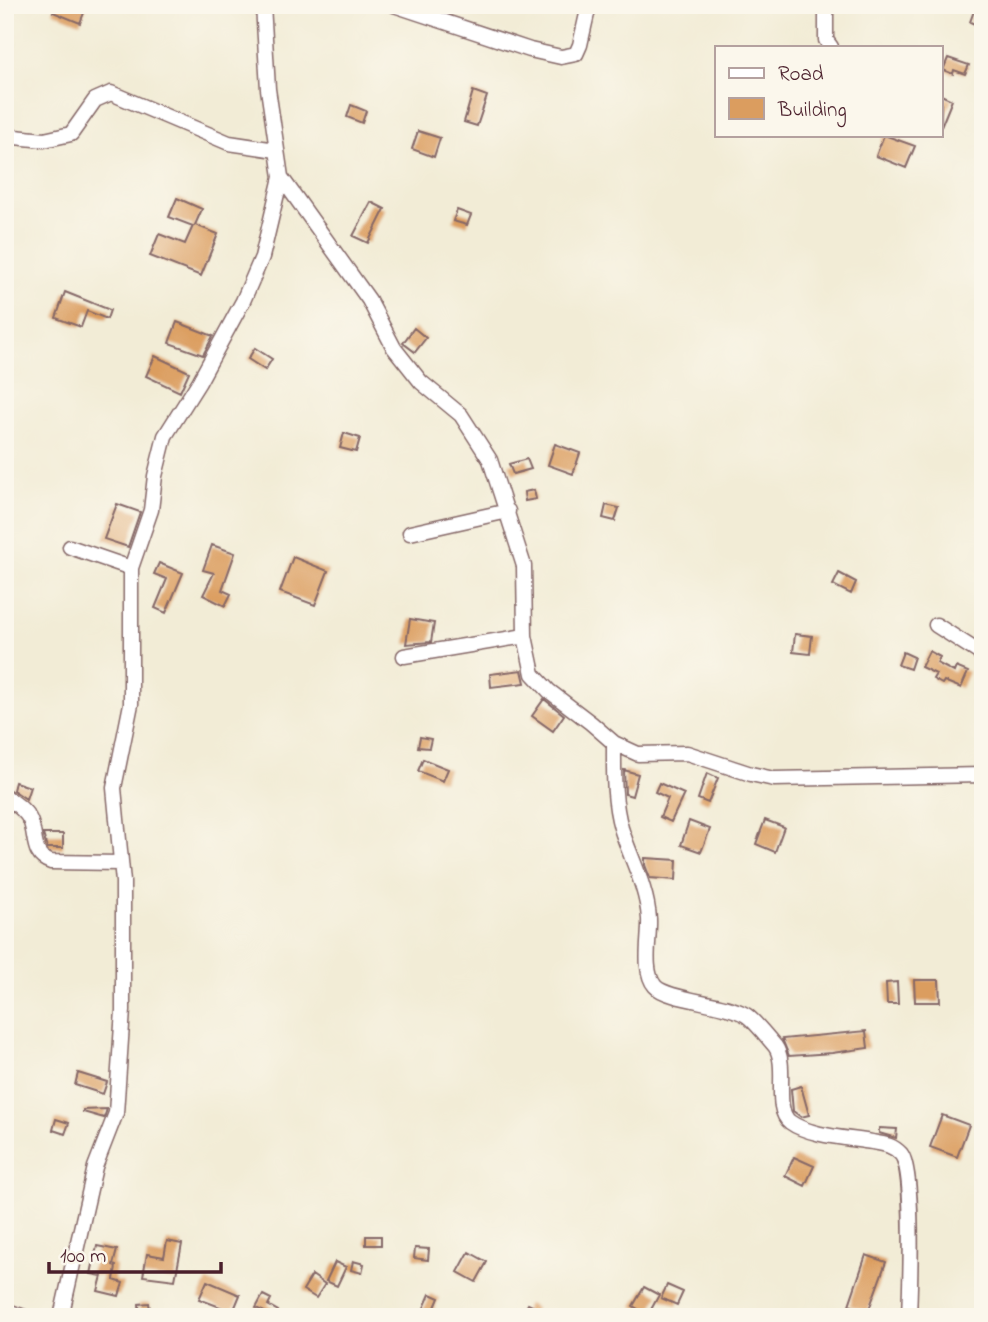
<svg xmlns="http://www.w3.org/2000/svg" width="988" height="1322" viewBox="0 0 988 1322" font-family="'Indie Flower',sans-serif">
  <style>
    .building { fill: #db9d5f }
    .lines { fill: none; stroke-linecap: round; stroke-linejoin: round }
    .street-casing { stroke: #856767; stroke-width: 17 }
    .street { stroke: #fff; stroke-width: 14 }
  </style>
  <rect width="100%" height="100%" fill="#fbf7ec"/>
  <filter id="ink" filterUnits="userSpaceOnUse"><feTurbulence type="fractalNoise" baseFrequency=".0143" numOctaves="2"/><feDisplacementMap in="SourceGraphic" scale="14" xChannelSelector="R" yChannelSelector="G"/><feConvolveMatrix kernelMatrix="1 2 1 2 8 2 1 2 1" color-interpolation-filters="sRGB"/></filter>
  <filter id="wash" filterUnits="userSpaceOnUse"><feTurbulence type="fractalNoise" baseFrequency=".00686" numOctaves="4" result="noise"/><feDisplacementMap in="SourceGraphic" scale="28" xChannelSelector="R" yChannelSelector="G"/><feGaussianBlur stdDeviation="1.57" result="paint"/><feColorMatrix in="noise" values="0 0 0 0 0 0 0 0 0 0 0 0 0 0 0 0 0 1.4 0 .05"/><feComposite in="paint" operator="in"/></filter>
  <g filter="url(#wash)">
    <rect width="100%" height="100%" fill="#f2ecd6"/>
    <g id="blocks">
      <path class="building" d="M56 5H87L80 23 53 12Z
        M974 11 983 14V28L970 22Z
        M948 58 969 65 965 74 954 70 953 74 943 70Z
        M473 91 487 96 477 126 464 122Z
        M941 95 952 100 941 127Z
        M351 105 366 111 362 123 347 117Z
        M418 131 440 138 434 157 412 149Z
        M884 135 915 146 906 168 876 156Z
        M177 198 202 209 195 225 218 234 201 276 150 256 159 234 185 244 193 226 169 217Z
        M371 202 385 209 368 243 353 236Z
        M457 210 471 215 467 225 453 221Z
        M65 292 110 310 107 319 87 311 81 327 56 318Z
        M177 322 213 336 203 355 169 343Z
        M414 328 426 338 415 352 403 343Z
        M255 348 272 359 265 370 248 359Z
        M155 356 189 372 180 392 146 376Z
        M344 433 360 438 356 452 340 448Z
        M555 444 580 453 573 474 548 465Z
        M527 459 531 469 513 474 509 464Z
        M534 490 536 499 525 501 524 492Z
        M117 504 140 512 128 547 104 539Z
        M606 505 619 508 615 521 603 518Z
        M212 545 235 553 222 590 231 594 225 606 203 595 214 573 203 570Z
        M293 557 328 571 315 605 280 592Z
        M159 563 183 573 166 613 155 608 167 579 154 574Z
        M839 573 856 582 851 594 833 585Z
        M410 619 434 623 431 642 406 644Z
        M795 634 812 636 810 654 793 652Z
        M929 651 940 657 937 663 954 672 956 667 968 672 961 688 944 681 942 684 933 679 936 674 921 667Z
        M903 652 914 657 910 669 898 665Z
        M522 670 525 683 491 687 490 674Z
        M544 699 564 715 553 731 532 716Z
        M420 737 431 739 429 748 418 747Z
        M423 759 448 769 443 781 418 771Z
        M624 770 638 774 632 796 625 794Z
        M707 773 718 778 708 803 698 799Z
        M15 782 30 787 26 799 13 790Z
        M659 783 684 794 671 822 660 817 668 798 655 792Z
        M765 820 784 827 775 852 756 844Z
        M689 821 710 829 701 852 681 845Z
        M43 834H63V848H47Z
        M645 858 677 860 676 880 650 878 645 865Z
        M914 980H939L940 1002H915Z
        M897 982 898 1004H887L886 983Z
        M866 1031 868 1048 832 1053 789 1056 782 1039Z
        M78 1073 107 1082 103 1094 75 1085Z
        M801 1086 809 1115 801 1117 793 1111 791 1089Z
        M107 1109 104 1118 83 1112V1110Z
        M942 1115 969 1125 957 1157 930 1147Z
        M56 1119 69 1123 65 1134 53 1130Z
        M879 1128 897 1129 896 1138 879 1133Z
        M794 1157 814 1166 805 1186 785 1176Z
        M366 1236H381V1245H366Z
        M167 1241 182 1244 175 1280 143 1276 147 1254 164 1257Z
        M97 1246 117 1250 113 1265 116 1266 114 1280 123 1283 119 1296 98 1291 102 1276 91 1274Z
        M415 1248 429 1249 428 1260 414 1258Z
        M469 1252 487 1262 476 1282 458 1272Z
        M866 1255 886 1262 868 1312 849 1305Z
        M353 1261 364 1264 362 1273 351 1270Z
        M335 1262 346 1267 337 1286 326 1281Z
        M312 1275 325 1284 316 1298 303 1290Z
        M207 1281 240 1295 233 1312 199 1299Z
        M667 1285 683 1292 677 1305 661 1298Z
        M644 1287 659 1295 648 1315 633 1306Z
        M430 1294 439 1298 431 1317H420Z
        M263 1295 271 1299 268 1305 278 1311 275 1317 256 1308Z
        M149 1303 151 1317H140L139 1304Z
        M528 1304 536 1308 531 1317H521Z"/>
    </g>
  </g>
  <g filter="url(#ink)">
    <use href="#blocks" fill-opacity="0" stroke="#856767" stroke-width="2"/>
    <g class="lines">
      <g class="street-casing">
        <path id="street" d="M394 5 530 50 561 57 576 54 580 45 589 5
          M826 5V40L831 47
          M5 136 44 140 71 134 95 100 111 93 229 143 276 150
          M281 177 369 300 394 348 421 382 461 415 490 460 524 566 525 636 533 674 549 691 591 723 614 743 627 749 638 754 687 753 751 774 774 779 983 775
          M410 533 508 511
          M70 547 131 568
          M936 625 983 655
          M404 656 525 636
          M614 743C614 772 613 800 621 828 630 857 647 887 649 919 650 938 642 971 655 986 667 1000 724 1002 746 1015 756 1022 767 1037 775 1046 789 1065 772 1108 790 1122 809 1136 849 1138 872 1142 884 1144 893 1145 901 1154 915 1170 910 1290 909 1317
          M5 796C14 803 25 809 30 820 37 836 31 856 51 862L120 863
          M5 1310 24 1317
          M61 1317 95 1167 116 1113 123 1010V882L114 788 131 704V568L151 510 155 476 165 436 199 382 243 301 262 257 281 177 268 89 263 5"/>
      </g>
      <use href="#street" class="street"/>
    </g>
  </g>
  <rect width="988" height="1322" fill="none" stroke="#fbf7ec" stroke-width="28"/>
  <rect x="715" y="46" width="228" height="91" fill="#fbf7ec" stroke="#b4a19f" stroke-width="2"/>
  <rect x="729" y="68" width="35" height="10" fill="#ffffff" stroke="#b4a19f" stroke-width="2"/>
  <text x="778" y="80" font-size="21" fill="#4a1f2b">Road</text>
  <rect x="729" y="98" width="35" height="21" fill="#db9d5f" stroke="#b4a19f" stroke-width="2"/>
  <text x="778" y="116" font-size="21" fill="#4a1f2b">Building</text>
  <path d="M49 1262v10h172v-10" fill="none" stroke="#4a1f2b" stroke-width="3.5"/>
  <text x="60" y="1262" font-size="21" fill="#4a1f2b" stroke="#fbf7ec" stroke-width="5" paint-order="stroke">100 m</text>
</svg>
